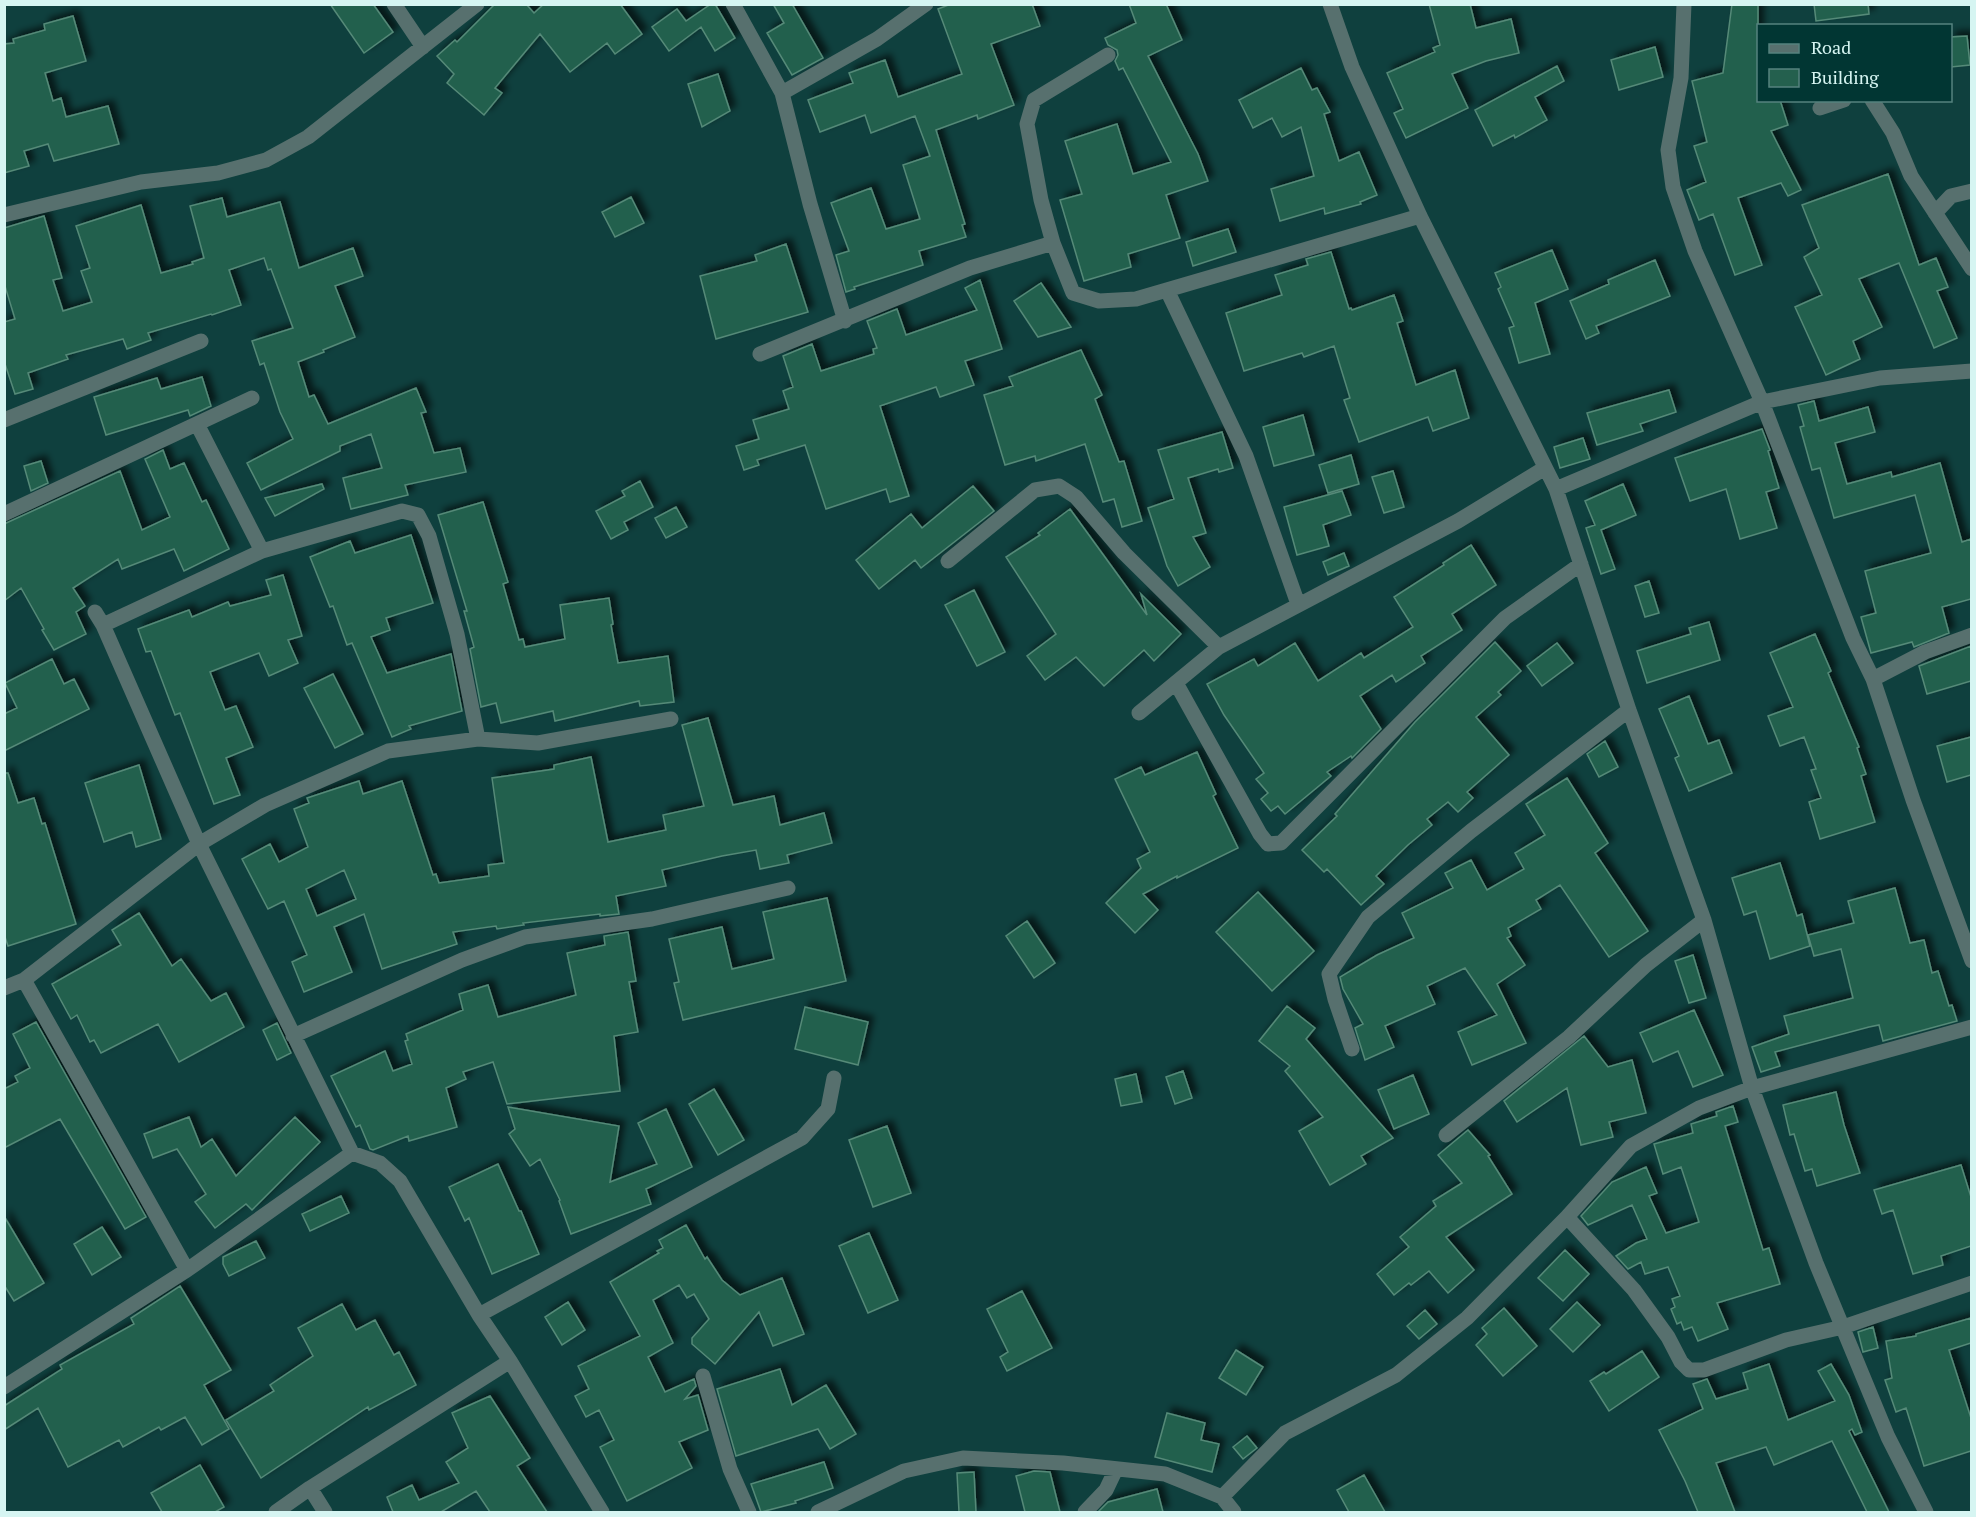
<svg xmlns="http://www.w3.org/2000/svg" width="1976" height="1517" viewBox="0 0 1976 1517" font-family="'PT Serif',serif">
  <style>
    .building { fill: #24604e; stroke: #558a78; stroke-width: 1.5; fill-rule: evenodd; filter: url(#shadow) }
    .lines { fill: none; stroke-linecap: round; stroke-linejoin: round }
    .street { stroke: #57706e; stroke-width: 15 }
  </style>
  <defs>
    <filter id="shadow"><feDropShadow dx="5.5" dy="-5.5" stdDeviation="3" flood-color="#0009"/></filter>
  </defs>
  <rect width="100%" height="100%" fill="#0f403e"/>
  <path class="building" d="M330 4H373L393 32 364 53Z
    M495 4H526L534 13 544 4H620L642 34 615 54 607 43 570 72 540 34 495 88 502 93 484 115 447 83 454 74 437 56 455 40 457 42Z
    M711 4H715L735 38 715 51 701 27 669 51 652 27 677 9 686 21Z
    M773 4H792L823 58 792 75 767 33 784 23Z
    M951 4H1032L1040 26 991 44 1014 105 978 119 977 115 936 130 965 224 962 225 966 237 919 251 923 265 854 287 855 289 846 292 836 255 849 251 831 203 871 188 886 229 920 219 903 165 930 156 915 116 871 133 865 115 820 132 808 100 853 83 849 73 885 60 898 97 962 74 938 9Z
    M1129 4H1166L1182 40 1148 56 1198 154 1208 181 1166 195 1180 238 1128 254 1131 267 1084 281 1060 200 1082 194 1065 141 1117 124 1133 174 1171 162 1123 68 1119 70 1115 61 1118 55 1117 50 1108 45 1105 38 1136 23Z
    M1429 4H1470L1476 28 1511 19 1519 53 1486 61 1452 74 1468 108 1406 138 1394 113 1403 109 1387 73 1435 52 1433 48 1440 45Z
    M1732 4H1758V100H1780L1788 125 1771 131 1801 190 1788 196 1781 183 1738 198 1762 265 1735 275 1713 214 1699 220 1687 190 1706 182 1694 146 1707 142 1692 81 1723 73Z
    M1814 4H1868L1869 14 1816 21Z
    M73 16 86 61 45 73 53 101 61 98 66 117 108 106 119 144 54 161 48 144 24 151 29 166 4 173V44L14 43 13 39 45 30 44 24Z
    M1967 36 1970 65 1951 67 1950 37Z
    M1655 47 1663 77 1619 90 1611 60Z
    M1557 66 1564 81 1535 97 1547 120 1515 138 1514 135 1493 146 1475 110Z
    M1301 68 1312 90 1317 88 1330 112 1324 114 1339 161 1359 152 1377 195 1360 202 1361 204 1325 214 1324 208 1280 221 1271 189 1314 176 1301 127 1282 137 1272 118 1253 128 1239 100Z
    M718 74 730 111 702 127 688 84Z
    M1888 174 1919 265 1936 258 1948 287 1937 291 1957 338 1934 348 1899 263 1859 279 1882 327 1853 341 1860 359 1826 375 1795 307 1822 295 1804 257 1819 248 1802 205Z
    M631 197 644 223 615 237 602 212Z
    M222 198 227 217 280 202 299 268 353 248 363 276 335 286 355 337 323 350 324 352 298 362 309 397 314 395 328 424 416 388 426 412 421 413 434 453 460 448 466 472 405 485 408 495 351 509 343 478 382 468 371 434 340 446V451L261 490 247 463 293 439 280 412 264 363 260 365 252 341 293 328 271 269 268 270 264 258 229 270 241 305 212 315 211 314 148 333 151 340 127 349 123 339 66 355 68 359 28 373 33 389 15 394 4 361V322L15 319 4 283V228L44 216 62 278 53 280 63 311 92 302 81 271 90 268 76 226 141 205 161 273 193 264 192 262 204 258 190 206Z
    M1228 229 1236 252 1193 266 1186 242Z
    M786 244 808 312 716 339 700 276 757 261 755 255Z
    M1552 250 1568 289 1535 303 1550 354 1519 363 1509 328 1514 326 1498 289 1501 287 1495 273Z
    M1331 252 1349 309 1351 308 1352 310 1394 295 1403 321 1397 323 1416 385 1455 370 1469 418 1433 431 1428 417 1359 442 1344 400 1350 398 1334 346 1304 357 1302 353 1244 371 1226 313 1282 295 1275 275 1308 265 1306 259Z
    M1655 260 1670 296 1596 326 1599 333 1586 339 1570 301 1609 284 1608 280Z
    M980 280 1002 349 965 361 974 385 940 397 936 387 880 406 909 496 890 502 886 489 826 509 805 445 757 460 759 465 744 470 736 446 759 439 753 420 789 409 783 391 793 387 783 356 812 344 821 371 874 354 873 349 877 348 867 321 897 309 906 335 977 310 965 288Z
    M1041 283 1071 327 1038 337 1014 301Z
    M1081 350 1102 395 1095 399 1119 462 1124 461 1142 521 1122 527 1114 499 1103 502 1085 444 1036 461 1035 456 1005 465 984 395 1013 386 1009 377Z
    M202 377 211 406 190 416 188 410 106 435 94 397 157 378 161 389Z
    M1669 390 1676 412 1640 424 1643 431 1597 445 1587 413Z
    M1814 401 1819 421 1868 407 1875 432 1835 443 1847 484 1891 472 1892 477 1940 463 1962 542 1971 539V599L1942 607 1949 633 1914 647 1912 642 1871 653 1861 617 1876 613 1865 571 1931 553 1915 495 1834 518 1820 468 1812 470 1800 427 1804 426 1798 405Z
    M1303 415 1314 455 1274 466 1263 427Z
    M1762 429 1770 450 1768 451 1779 488 1766 492 1777 528 1740 539 1726 489 1690 501 1675 458Z
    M1222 432 1233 468 1219 472 1218 469 1188 478 1206 533 1193 537 1210 567 1178 586 1167 566 1148 508 1174 499 1158 450Z
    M1583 438 1590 459 1560 468 1554 447Z
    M163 450 170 469 184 463 202 502 206 500 229 549 184 571 174 549 122 569 118 559 73 588 85 606 76 612 86 634 54 650 42 630 44 629 21 588 4 601V524L120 471 142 530 170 517 145 459Z
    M1351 455 1359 484 1328 493 1319 465Z
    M41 461 48 483 31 491 24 466Z
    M1393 471 1404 507 1384 513 1372 477Z
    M640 481 653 507 624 522 628 530 611 539 596 511 625 496 622 491Z
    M322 484 324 489 275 516 265 498Z
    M1623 484 1636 515 1601 530 1615 569 1601 574 1586 528 1595 525 1585 501Z
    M973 486 994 511 921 568 915 560 879 589 856 560 911 514 922 528Z
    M1342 491 1351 515 1323 525 1329 546 1297 555 1284 507Z
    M483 502 508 582 503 584 519 640 523 639 525 647 565 639 560 605 609 598 613 624 611 625 618 663 668 656 674 702 640 706 639 701 555 721 553 711 501 723 496 703 481 707 470 649 474 647 464 611H467L438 515Z
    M676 507 687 527 666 538 655 518Z
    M1070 509 1147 615 1141 594 1181 634 1154 661 1144 650 1104 686 1076 657 1045 680 1027 656 1056 634 1006 557 1040 535 1038 533Z
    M411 535 433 603 386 618 390 630 371 637 387 673 451 654 462 711 409 726 411 729 392 737 352 643 347 645 333 606 330 607 310 557 350 541 355 553Z
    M1471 545 1496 585 1452 614 1462 630 1421 656 1425 663 1396 682 1392 675 1360 696 1381 729 1352 758 1351 756 1327 772 1331 776 1285 814 1278 806 1271 811 1261 799 1268 793 1256 779 1264 773 1224 715 1207 684 1254 659 1258 666 1295 643 1318 681 1361 653 1364 658 1413 627 1394 597 1444 565 1443 563Z
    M1344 553 1349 566 1328 575 1323 562Z
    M283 575 302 636 288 640 298 663 269 676 259 653 210 672 225 710 236 706 253 747 226 758 240 795 214 804 180 713 175 715 151 651 146 652 138 629 189 610 192 617 228 602 230 606 271 595 266 580Z
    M1649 581 1659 613 1645 617 1635 586Z
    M974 590 1005 652 977 666 945 605Z
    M1709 622 1720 660 1647 683 1637 651 1691 634 1689 628Z
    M1815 634 1831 671 1828 673 1859 747 1857 748 1866 774 1861 776 1875 822 1820 839 1809 802 1821 798 1811 770 1816 769 1804 737 1780 746 1768 716 1793 707 1770 653Z
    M1495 642 1521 671 1498 692 1501 695 1476 717 1509 755 1467 792 1473 798 1458 812 1448 802 1427 819 1432 825 1408 845 1376 876 1384 884 1361 905 1327 869 1324 872 1302 850 1337 816 1335 814 1415 722Z
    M1557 643 1573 663 1542 686 1527 666Z
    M1971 646V681L1927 694 1919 666Z
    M52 659 64 684 74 679 89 709 4 751V714L17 708 5 683Z
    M333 674 363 734 335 748 304 688Z
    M1689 696 1708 744 1719 740 1732 773 1689 791 1675 758 1679 756 1659 709Z
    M708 718 733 805 774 796 780 825 824 813 832 843 787 855 789 863 760 869 756 850 722 856 662 870 666 886 616 896 619 914 600 916V914L523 923 524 925 497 929 496 926 453 932 457 944 382 969 364 914 334 927 352 972 304 992 292 962 307 955 284 901 268 909 242 859 270 844 279 862 308 847 294 809 309 803 307 798 359 781 363 794 402 781 433 875 436 874 439 883 489 876 488 865 504 863 492 778 554 769V765L591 757 608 842 666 830 663 815 704 806 682 725ZM344 870 356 899 317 916 306 889Z
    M1971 737V775L1947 782 1937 746Z
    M1605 741 1618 767 1599 777 1587 754Z
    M1197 752 1216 794 1213 796 1238 848 1177 878V876L1143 894 1158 910 1135 933 1106 903 1141 868 1137 859 1150 852 1115 779 1141 767 1145 775Z
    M139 765 161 839 136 847 132 832 104 842 85 783Z
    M4 773H8L18 803 34 798 42 824 45 823 76 924 8 946 4 934Z
    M1567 778 1608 843 1595 853 1648 931 1609 957 1560 885 1536 900 1541 909 1508 928 1511 936 1507 938 1525 965 1497 984 1526 1043 1472 1065 1458 1032 1497 1015 1465 968 1427 986 1435 1004 1385 1026 1394 1047 1365 1060 1355 1028 1363 1024 1343 989 1340 977 1377 955 1414 938 1402 913 1453 888 1445 873 1471 860 1487 890 1524 869 1515 853 1545 835 1526 804Z
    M1780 863 1797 916 1802 914 1810 946 1770 959 1756 911 1744 915 1732 878Z
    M1895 888 1910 943 1924 940 1932 973 1938 971 1949 1006 1952 1005 1957 1021 1883 1041 1879 1025 1869 1027 1775 1052 1780 1066 1761 1072 1752 1047 1789 1034 1784 1016 1853 998 1841 949 1814 956 1808 935 1854 923 1848 901Z
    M1258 892 1314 951 1272 991 1216 932Z
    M827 898 846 981 683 1020 674 983 679 982 669 939 722 927 732 969 774 959 763 912Z
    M139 913 172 966 181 959 211 1001 226 993 244 1027 179 1062 158 1024 101 1053 94 1040 90 1042 77 1015 71 1019 52 984 121 945 112 930Z
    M1027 921 1055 963 1034 978 1006 936Z
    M628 932 636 981 629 982 638 1032 614 1036 620 1091 507 1104 493 1062 463 1072 466 1079 446 1088 457 1127 409 1141 408 1136 373 1150 370 1149 360 1125 356 1127 331 1076 385 1051 393 1071 412 1064 405 1041 408 1040 406 1034 463 1010 459 994 488 985 498 1017 576 995 567 953 605 945 604 936Z
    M1693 955 1706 998 1689 1003 1675 961Z
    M1287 1006 1315 1028 1306 1039 1393 1138 1361 1156 1366 1164 1330 1185 1299 1131 1323 1117 1285 1071 1290 1066 1259 1041Z
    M805 1007 868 1022 858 1065 795 1049Z
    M1694 1010 1723 1075 1693 1087 1678 1051 1653 1062 1640 1033Z
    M36 1022 146 1217 125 1229 60 1119 4 1148V1089L18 1082 15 1076 30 1068 13 1034Z
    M277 1023 291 1053 277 1060 263 1030Z
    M1584 1036 1608 1067 1632 1060 1646 1113 1609 1122 1613 1137 1581 1145 1567 1088 1517 1122 1504 1101Z
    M1183 1071 1192 1098 1175 1104 1166 1077Z
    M1136 1074 1142 1102 1121 1106 1115 1079Z
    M1413 1075 1429 1114 1394 1129 1378 1090Z
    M714 1089 744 1140 718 1155 689 1104Z
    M1836 1092 1844 1125 1860 1173 1817 1186 1812 1169 1805 1171 1794 1134 1790 1135 1783 1105Z
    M1733 1106 1738 1122 1725 1126 1763 1250 1769 1248 1780 1284 1717 1303 1728 1329 1698 1341 1692 1327 1684 1330 1681 1322 1677 1324 1671 1309 1675 1307 1672 1299 1680 1296 1668 1267 1645 1274 1641 1262 1628 1269 1616 1256 1636 1243 1647 1239 1632 1205 1588 1225 1581 1216 1612 1182 1646 1167 1657 1193 1649 1196 1666 1233 1699 1222 1681 1167 1663 1174 1654 1144 1693 1133 1691 1124 1717 1116 1716 1112Z
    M508 1107 619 1126 610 1182 657 1164 638 1123 666 1109 692 1167 646 1189 651 1204 571 1234 559 1201 560 1200 540 1159 530 1166 509 1134 515 1129Z
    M189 1117 201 1147 212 1139 236 1176 295 1117 320 1142 252 1210 246 1204 215 1228 195 1202 206 1194 177 1149 153 1158 144 1134Z
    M887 1126 911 1193 873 1207 849 1140Z
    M1468 1130 1490 1155 1488 1156 1512 1194 1446 1237 1474 1270 1448 1293 1429 1271 1411 1285 1409 1283 1394 1295 1377 1274 1409 1247 1400 1237 1436 1206 1433 1201 1462 1183 1438 1155Z
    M498 1164 519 1211H521L539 1254 492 1274 469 1218 465 1221 449 1187Z
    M1961 1165 1971 1197V1246L1941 1256 1943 1265 1913 1274 1893 1210 1882 1214 1874 1190Z
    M341 1196 349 1213 310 1231 302 1214Z
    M4 1216 44 1283 14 1301 4 1285Z
    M686 1225 705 1259 707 1257 722 1280 740 1295 782 1278 804 1334 773 1346 759 1312 715 1364 692 1344V1338L709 1319 694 1294 687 1298 679 1285 653 1300 673 1343 648 1357 665 1392 694 1379 696 1386 685 1399 698 1395 708 1430 679 1442 692 1468 627 1501 600 1447 614 1440 599 1410 586 1417 575 1396 589 1389 578 1366 640 1336 610 1282 659 1253 657 1251 663 1248 659 1240Z
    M102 1227 121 1257 92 1275 74 1244Z
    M869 1233 898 1300 868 1313 839 1246Z
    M256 1241 265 1258 229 1276 223 1264V1257Z
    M1565 1250 1589 1274 1563 1301 1538 1278Z
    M180 1286 231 1370 204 1385 229 1429 202 1445 185 1417 161 1430 159 1427 123 1447 119 1440 68 1467 38 1408 4 1430V1406L62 1369 60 1365 134 1324 131 1318Z
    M1022 1291 1052 1348 1007 1371 1000 1357 1008 1352 987 1309Z
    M568 1302 585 1330 562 1345 545 1317Z
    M1577 1302 1600 1325 1573 1352 1550 1329Z
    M342 1304 356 1330 375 1320 394 1355 399 1352 416 1385 369 1410 368 1407 261 1478 226 1420 274 1391 270 1385 313 1356 298 1328Z
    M1504 1308 1537 1346 1503 1376 1476 1345 1487 1334 1482 1328Z
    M1425 1310 1437 1324 1419 1339 1407 1326Z
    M1971 1318V1343L1949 1350 1971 1418V1451L1924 1466 1906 1408 1896 1412 1885 1380 1892 1378 1886 1341 1916 1336V1334Z
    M1873 1327 1878 1348 1863 1352 1858 1332Z
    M1236 1350 1263 1367 1246 1395 1219 1378Z
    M1642 1351 1659 1377 1609 1411 1590 1381 1604 1372 1606 1374Z
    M1769 1364 1788 1420 1835 1401 1818 1371 1831 1364 1849 1395 1862 1432 1855 1435 1852 1429 1849 1431 1889 1512H1867L1832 1441 1774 1465 1766 1447 1716 1463 1735 1512H1698L1685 1481 1659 1430 1703 1409 1693 1384 1707 1379 1716 1399 1748 1389 1743 1373Z
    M780 1369 792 1405 826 1385 856 1434 830 1449 818 1429 736 1456 717 1389Z
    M490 1396 530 1458 517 1466 547 1512H490L476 1491 441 1512H392H393L387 1497 412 1485 419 1500 459 1483 446 1462 468 1448 452 1413Z
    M1167 1413 1205 1423 1201 1440 1219 1444 1212 1472 1155 1457Z
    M1247 1436 1257 1448 1243 1459 1233 1447Z
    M824 1462 833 1488 795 1501 796 1503 761 1512 751 1484Z
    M200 1465 224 1507 215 1512H162L151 1493Z
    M1034 1471 1050 1472 1060 1512H1025L1016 1476Z
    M974 1472 976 1512H959L957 1473Z
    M1364 1475 1385 1512H1349L1337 1490Z
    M1157 1489 1163 1512H1098L1108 1502Z"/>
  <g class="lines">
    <path class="street" d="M394 4 423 47
      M733 4 782 93 810 204 845 321
      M1330 4 1352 67 1420 216 1556 489 1629 710 1704 920 1752 1088 1816 1263 1888 1437 1926 1512
      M1684 4 1681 78 1668 150 1673 187 1695 251 1762 402 1853 638 1873 679 1913 800 1972 961
      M1108 55 1034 100 1027 124 1041 200 1053 243 1073 293 1099 301 1136 299 1420 216
      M782 93 877 39 926 4
      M1872 100 1893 133 1911 176 1972 269
      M1820 108 1844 100
      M1935 213 1951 196 1972 191
      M4 215 141 182 218 173 266 160 308 137 477 4
      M1167 290 1246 456 1298 604
      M760 354 970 268 1053 243
      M4 420 201 341
      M197 424 262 551
      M1556 489 1762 402 1880 378 1972 371
      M4 514 252 398
      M948 561 1035 490 1059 486 1076 497 1124 553 1219 647
      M95 612 103 625 199 844 352 1153 380 1163 400 1181 479 1315 510 1361
      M103 625 262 551 402 511 418 515 429 536 457 634 478 739
      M1873 679 1925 652 1972 635
      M1176 683 1260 834 1268 844 1281 843 1505 618 1581 564
      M1139 713 1219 647 1458 521 1545 468
      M24 980 187 1270
      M4 988 24 980 199 844 265 805 388 751 478 739 538 743 671 719
      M293 1036 462 960 525 937 652 919 788 888
      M1352 1049 1335 999 1329 974 1368 917 1471 831 1629 710
      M1446 1135 1569 1037 1646 965 1704 920
      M1567 1217 1634 1290 1668 1337 1681 1362 1689 1370H1704L1786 1340 1843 1327 1972 1283
      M479 1315 802 1138 828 1109 834 1078
      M703 1376 730 1469 749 1512
      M4 1387 187 1270 352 1153
      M310 1488 325 1512
      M1222 1497 1285 1433 1396 1375 1467 1318 1567 1217 1631 1146 1699 1108 1752 1088 1972 1027
      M276 1512 310 1488 510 1361 602 1512
      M818 1512 904 1471 963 1458 1063 1463 1165 1474 1222 1497 1234 1512
      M1085 1512 1106 1490 1116 1469"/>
  </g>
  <rect width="1976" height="1517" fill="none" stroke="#d6f5f2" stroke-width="12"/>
  <rect x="1757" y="24" width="195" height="78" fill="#013633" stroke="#56827f" stroke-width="1.5"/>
  <rect x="1769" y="44" width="30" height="9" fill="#57706e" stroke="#56827f" stroke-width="1.5"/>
  <text x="1811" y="54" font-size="18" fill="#d6f5f2">Road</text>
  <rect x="1769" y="69" width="30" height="18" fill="#24604e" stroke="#56827f" stroke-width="1.5"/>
  <text x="1811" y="84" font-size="18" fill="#d6f5f2">Building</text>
</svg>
